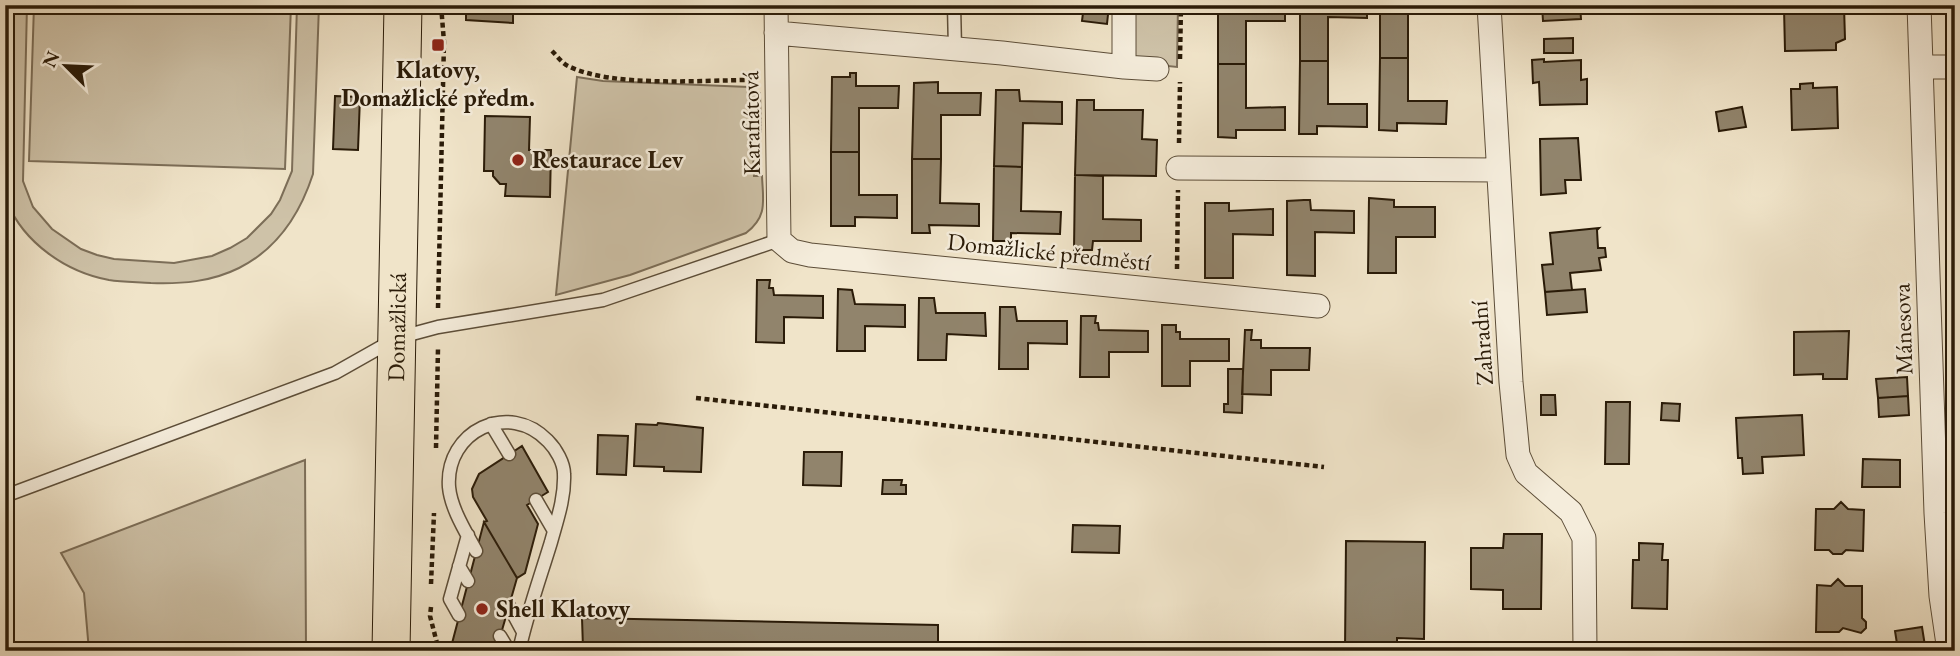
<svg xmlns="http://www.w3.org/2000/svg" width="1960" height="656" viewBox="0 0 1960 656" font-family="'EB Garamond',serif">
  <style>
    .green { fill: #cec2a8; stroke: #7c6e58; stroke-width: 2 }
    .building { fill: #91846c; stroke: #2a1b08; stroke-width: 2 }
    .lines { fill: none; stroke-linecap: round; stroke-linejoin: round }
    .lane-casing { stroke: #5c4d38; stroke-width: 15 }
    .street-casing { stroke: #5c4d38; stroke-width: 25 }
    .primary-casing { stroke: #2a1b08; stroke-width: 39 }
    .path { stroke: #2a1b08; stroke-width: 4.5; stroke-dasharray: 5 3.5; stroke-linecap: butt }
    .lane { stroke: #f5eddc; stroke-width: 12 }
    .street { stroke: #f5eddc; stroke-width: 23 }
    .primary { stroke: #f0e4c9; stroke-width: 37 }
    .poi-dot { fill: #8f2418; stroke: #f5eddc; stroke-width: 2.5 }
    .labels { text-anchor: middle; stroke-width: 5; stroke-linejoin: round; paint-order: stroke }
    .poi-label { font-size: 24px; font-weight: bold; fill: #2a1b08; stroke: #f5eddc; text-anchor: start }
    .street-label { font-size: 24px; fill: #2a1b08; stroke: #f5eddc }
  </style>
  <rect width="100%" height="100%" fill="#f0e4c9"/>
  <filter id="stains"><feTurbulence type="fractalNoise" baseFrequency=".00286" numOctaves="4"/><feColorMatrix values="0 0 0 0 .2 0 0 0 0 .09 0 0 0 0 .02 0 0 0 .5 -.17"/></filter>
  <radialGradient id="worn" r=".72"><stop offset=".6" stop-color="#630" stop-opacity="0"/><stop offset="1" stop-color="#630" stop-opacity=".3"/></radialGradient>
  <path class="green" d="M5 5H27L23 181 33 207 52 229 81 249 97 255 114 259 174 263 212 256 230 248 247 238 271 214 280 200 292 171 297 5H319L313 174C300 214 277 249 239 268 211 282 182 284 151 283 137 282 122 282 109 280 66 272 24 243 7 202 1 189 5 168 5 154 5 105 5 55 5 5Z
    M34 5H291L285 169 29 161Z
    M1132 5H1178L1177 67 1148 64 1135 60Z
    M577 77 603 81 749 87 760 93 761 132 752 133 754 176H762C763 201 768 216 746 233L630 275 556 295Z
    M305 460 306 651H89L84 593 61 553Z"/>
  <path class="building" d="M466 5H513V23L466 20Z
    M691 5H737L745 7V14L691 12Z
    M991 5H1036L1035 14 990 9Z
    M1084 5H1109L1107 24 1082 21Z
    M1218 5H1285V21H1246V64H1218Z
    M1300 5H1367V18L1328 17V61H1300Z
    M1380 5H1447V14H1408V58H1380Z
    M1542 5H1580L1581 19 1543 21Z
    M1809 5 1844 6 1845 39 1836 43V50L1785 51 1784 8 1809 7Z
    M1573 38V53H1544V39Z
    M1380 58H1408V101H1447L1446 124 1397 123V131L1379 130Z
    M1544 59V62L1581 60V80L1587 79V104L1540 105 1539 82 1533 83 1532 60Z
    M1300 61H1328V104H1367V127L1317 126V134H1299Z
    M1218 64H1246V108L1285 107V130H1236V138L1218 137Z
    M850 73H856V86H899L898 108H859V152H831L832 77H850Z
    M938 82V93H981L980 115H941V159H912L914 83Z
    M1813 83V88L1837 87 1838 128 1792 130 1791 89H1800V84Z
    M996 90H1019L1020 101 1062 102V124L1023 123 1022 167 994 166Z
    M335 96 360 97 358 150 333 149Z
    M1077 100H1094V110H1143L1142 139 1157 140 1156 176 1075 175Z
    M1742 107 1746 127 1719 131 1716 112Z
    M485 116 530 117 529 150H551L550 197 505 196 506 184H500L493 176V171H484Z
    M1578 138 1581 180H1565L1566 193 1541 195 1540 139Z
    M831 152H859V195H897V218L855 217V226H831Z
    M912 159H941L940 203 979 204V226L929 225 930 233H912Z
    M994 166 1022 167 1021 211 1061 212 1060 234 1011 233V241H993Z
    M1075 175 1103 176V219L1141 220V241H1093L1092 250H1074Z
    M1369 198 1394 200V207H1435V237H1396V273H1368Z
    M1304 200H1310L1311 210 1354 211V233L1315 232V276L1287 275V201Z
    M1205 203H1229V211L1273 209V235L1233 234V278H1205Z
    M1599 228 1597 230 1598 248H1605L1606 257 1599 258 1601 270 1570 273 1572 290 1545 292 1542 265 1553 264 1550 233Z
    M757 280H770L769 288H773L774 295 823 296V318L784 317V343L756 342Z
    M838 289 852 290 855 304 905 305V327L865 326V351H837Z
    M1585 289 1587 312 1547 315 1545 292Z
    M919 298H934L936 313H985L986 336 947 334 946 360H918Z
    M1000 307H1015L1017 321H1067V344L1028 343V369H999Z
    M1081 316H1096L1095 323H1098L1099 330 1148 331V352H1109V377H1080Z
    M1162 325H1176V332H1180V339H1229V361H1190V386H1162Z
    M1245 330H1252L1251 340H1261V348H1310L1309 370H1271V395L1242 394Z
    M1849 331 1847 379H1823V374L1794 375V332Z
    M1228 369H1243L1242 413 1224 412V404H1228Z
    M1907 377 1908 396 1878 398 1876 379Z
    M1541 395H1555L1556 415H1541Z
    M1908 396 1909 415 1879 417 1878 398Z
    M1606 402H1630L1629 464H1605Z
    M1662 403 1680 404 1679 421 1661 420Z
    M1802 415 1804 455 1762 457 1763 473 1743 474 1742 458H1738L1736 418Z
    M658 423 703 428 701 472 664 471V467L634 466 636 424 657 425Z
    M598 435 628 436 626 475 597 474Z
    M522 446 548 492 527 505 538 524 525 573 517 578 484 522 487 521 473 497 472 489 479 474Z
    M804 452H842L841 486 803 485Z
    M1863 459 1900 460V487H1862Z
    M883 480H902L901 485H906V494H882Z
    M1841 502 1848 509 1864 510 1863 551 1846 550 1842 554H1833L1829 550H1815L1816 509H1834Z
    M484 522 517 578 496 651H450Z
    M1073 525 1120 526 1119 553 1072 552Z
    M1504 534H1542L1541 609H1503V590L1471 589V548H1503Z
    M1346 541 1425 542 1424 639 1397 638V651H1345Z
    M1639 543 1663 544 1662 560H1668L1667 609 1632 608 1633 560H1639Z
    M1838 579 1845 586H1862V618L1866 622V628L1861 633 1843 628 1839 632H1816L1817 585 1831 586Z
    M582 618 938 625V651L583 648Z
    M1922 627 1925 646 1898 650 1895 631Z
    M1478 642H1545V651H1478Z
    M1632 643H1685V651H1631Z
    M1079 644H1084V646L1122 647V651H1068L1069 646 1079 647Z"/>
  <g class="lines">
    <g class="lane-casing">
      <path id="lane" d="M954 5 955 49
        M491 424 509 454
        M5 496 335 373 397 338 438 327 603 300 779 240
        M536 500 554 531
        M476 551C466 532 451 509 449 487 445 431 509 400 548 441 556 449 564 463 564 474 565 498 557 520 551 542 540 578 527 614 519 651
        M459 566 468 581
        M509 606 523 632
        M459 615 450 599 468 535
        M500 636 509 651"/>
    </g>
    <g class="street-casing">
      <path id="street" d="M776 5 779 240 792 251 810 255 1318 306
        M1489 5 1511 382 1518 455 1526 473 1571 512 1584 538 1585 651
        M1919 5 1936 513 1941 596 1949 651
        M776 33 1002 53 1124 67V5
        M1124 67 1157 69
        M1923 67H1955
        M1178 168 1498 170"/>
    </g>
    <g class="primary-casing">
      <g id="primary">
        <path id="s1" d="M391 651 403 5"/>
      </g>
    </g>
    <path class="path" d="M552 51C557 56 562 63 568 66 613 88 701 80 752 80
      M1180 59 1181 5
      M1179 143 1180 82
      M1177 269 1178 190
      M438 308 444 42 441 5
      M696 398 1324 467
      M436 448 438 348
      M431 584 434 513
      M431 607 430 616 439 651"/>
    <use href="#lane" class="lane"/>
    <use href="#street" class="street"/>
    <use href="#primary" class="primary"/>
  </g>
  <g class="poi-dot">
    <rect x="431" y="38" width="14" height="14" rx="3.5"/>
    <circle cx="518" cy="160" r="7"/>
    <circle cx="482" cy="609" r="7"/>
  </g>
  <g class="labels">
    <g class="poi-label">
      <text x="438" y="78" text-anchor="middle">Klatovy,<tspan x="438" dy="28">Domažlické předm.</tspan></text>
      <text x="532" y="168">Restaurace Lev</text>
      <text x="496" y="617">Shell Klatovy</text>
    </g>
    <g class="street-label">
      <text transform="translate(751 123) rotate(-91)" y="8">Karafiátová</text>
      <text transform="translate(1049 252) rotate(6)" y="8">Domažlické předměstí</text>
      <text dy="8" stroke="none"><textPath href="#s1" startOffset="324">Domažlická</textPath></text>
      <text transform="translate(1903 329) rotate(-92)" y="8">Mánesova</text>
      <text transform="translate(1482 343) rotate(-94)" y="8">Zahradní</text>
    </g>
  </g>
  <rect width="1960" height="656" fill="none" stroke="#f0e4c9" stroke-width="28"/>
  <rect x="7" y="7" width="1946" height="642" fill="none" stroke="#2a1b08" stroke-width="3.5"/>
  <rect x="14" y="14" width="1932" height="628" fill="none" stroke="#2a1b08" stroke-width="2"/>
  <g transform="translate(66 66) rotate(294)" stroke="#f5eddc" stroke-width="5" paint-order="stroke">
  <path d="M0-5L12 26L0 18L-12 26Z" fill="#2a1b08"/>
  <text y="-10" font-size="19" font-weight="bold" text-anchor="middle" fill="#2a1b08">N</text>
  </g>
  <rect width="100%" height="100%" filter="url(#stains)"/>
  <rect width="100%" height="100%" fill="url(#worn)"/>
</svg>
